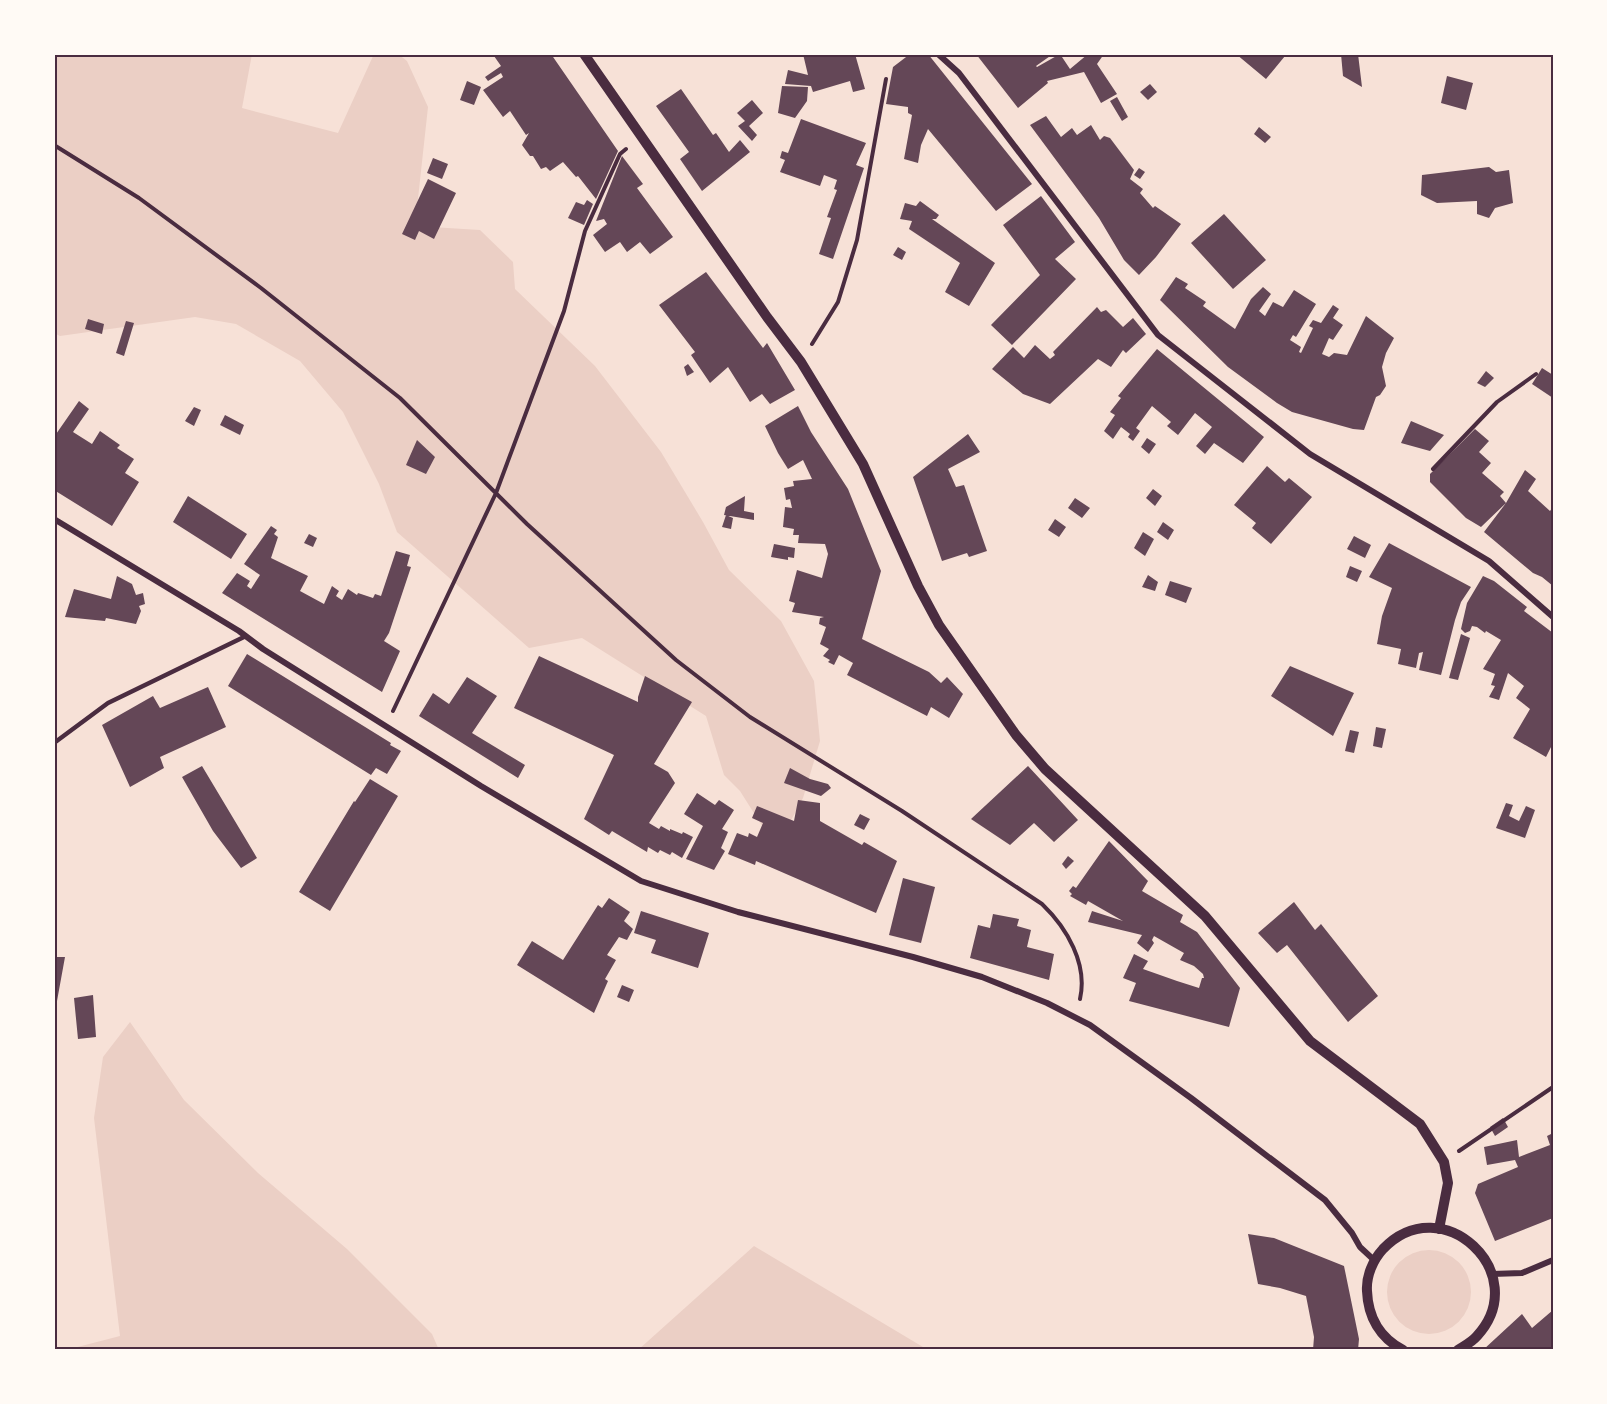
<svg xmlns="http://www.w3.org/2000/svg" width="1607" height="1404" viewBox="0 0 1607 1404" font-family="Cabin,sans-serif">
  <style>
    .green { fill: #ebcfc5 }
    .building { fill: #644757 }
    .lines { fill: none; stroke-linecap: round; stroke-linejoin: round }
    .path { stroke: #4a2c40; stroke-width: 4 }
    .service { stroke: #4a2c40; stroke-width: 4.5 }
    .minor { stroke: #4a2c40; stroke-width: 6 }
    .tertiary { stroke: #4a2c40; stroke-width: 10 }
    .neatline { fill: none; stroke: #4a2c40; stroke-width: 2 }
  </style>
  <rect width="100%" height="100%" fill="#f7e1d7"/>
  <path class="green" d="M54 54H252L242 108 338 133 374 54H398L407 61 428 107 415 226 480 230 513 262 515 289 595 366 661 452 703 522 729 570 781 621 814 681 820 741 803 798 789 824 764 829 740 791 724 775 706 716 582 638 529 648 397 532 379 484 343 412 300 361 236 324 195 317 60 336 54 333Z
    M130 1022 184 1100 258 1173 347 1249 432 1334 439 1350H66L120 1336 94 1118 103 1057Z
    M754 1246 928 1350H638Z
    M1387 1292a42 42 0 1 1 84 0a42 42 0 1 1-84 0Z"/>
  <path class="building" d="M497 54H551L618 151 596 199 578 176 576 177 563 162 550 171 546 167 541 169 533 156H530L522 145 529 133 526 135 510 111 503 117 483 90 503 77 501 73 488 81 485 77 501 66 494 56Z
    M803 54H855L865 89 853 92 850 81 813 92 811 86 785 84 788 70 808 75Z
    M910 54H928L1032 184 996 211 928 129 921 145 918 163 904 159 912 115 908 113V107L886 104 893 67Z
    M976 54H1053L1036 66 1037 67 1060 54 1070 69 1088 54H1104L1097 64 1117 94 1101 103 1084 72 1047 81 1048 83 1018 108Z
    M1236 54H1283L1285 56 1266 79Z
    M1341 54H1358L1362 87 1343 76Z
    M1447 76 1473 83 1466 110 1441 103Z
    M467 81 481 87 474 105 460 100Z
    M1150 84 1157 92 1148 100 1140 92Z
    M782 86 808 87 807 101 795 118 778 113Z
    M681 89 713 135 716 133 729 152 740 140 750 152 702 191 680 159 689 152 656 106Z
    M1117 97 1128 117 1122 121 1110 101Z
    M752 100 763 113 749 126 757 135 752 141 738 126 745 121 737 113Z
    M1046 116 1061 137 1072 128 1077 135 1091 125 1100 140 1104 136 1110 138 1134 170 1130 179 1143 189 1140 193 1153 208 1155 206 1181 224 1156 257 1139 275 1124 260 1099 218 1030 125Z
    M801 119 866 143 856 165 864 168 833 259 819 254 831 218 827 217 837 190 834 189 837 180 824 175 820 186 780 172 785 160 780 158 782 151 788 153Z
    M1259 127 1271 137 1265 143 1254 134Z
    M622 156 643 184 637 188 673 237 650 254 640 242 627 252 620 242 605 252 593 235 607 224 604 219 596 221Z
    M433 158 448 164 442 179 427 173Z
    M1489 167 1496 172 1509 170 1513 203 1495 208 1489 218 1477 214V201L1437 203 1421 195 1422 175Z
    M1139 168 1145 172 1140 179 1134 175Z
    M428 179 456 193 434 239 419 231 415 240 402 234Z
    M1041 196 1075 242 1055 259 1076 279 1012 345 991 325 1040 275 1003 225Z
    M587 200 593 204 584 225 568 218 576 202 584 205Z
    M920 201 939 215 936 219H932L995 263 969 306 945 292 960 263 909 229 912 221 900 219 905 203 916 206Z
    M1224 214 1266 260 1233 289 1191 243Z
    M898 247 906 252 902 260 893 255Z
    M706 272 763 348 767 343 795 390 770 404 762 394 750 402 728 367 710 383 691 355 695 352 659 305Z
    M1176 277 1188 284 1185 288 1206 302 1203 306 1235 329 1251 299 1263 287 1271 294 1259 311 1265 316 1273 302 1283 307 1294 290 1316 304 1296 337 1293 335 1290 340 1301 347 1299 352 1301 353 1313 328 1309 326 1313 320 1321 323 1333 305 1339 309 1333 318 1343 325 1333 340 1329 338 1322 354 1329 357 1334 353 1347 355 1366 316 1394 338 1386 353 1382 367 1386 386 1380 395 1376 397 1364 430 1353 429 1292 412 1277 403 1228 367 1160 300Z
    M1097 307 1101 312 1106 310 1123 327 1133 318 1146 334 1126 353 1123 350 1111 367 1098 359 1050 404 1023 394 992 369 1013 347 1024 358 1035 345 1050 359 1055 355 1053 352Z
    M88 319 104 324 102 334 85 329Z
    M126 321 134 323 124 356 116 353Z
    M1157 349 1264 437 1243 463 1214 443 1205 454 1196 446 1212 427 1195 413 1178 435 1167 426 1171 422 1152 406 1136 428 1140 431 1133 441 1128 437 1130 434 1121 427 1113 439 1104 431 1115 415 1110 412 1121 398 1118 396Z
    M688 364 694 372 687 376 684 367Z
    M1542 368 1553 375V398L1532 384Z
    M1486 371 1494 378 1485 387 1477 383Z
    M79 401 89 409 73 432 92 444 100 431 120 445 117 448 134 459 125 473 139 482 112 526 54 490V437Z
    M798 406 811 432 848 489 881 571 862 639 929 672 941 683 947 677 963 694 949 718 931 707 927 716 847 675 853 663 839 655 834 665 828 662 830 660 823 656 829 649 820 644 826 627 819 624 820 618 824 617 792 612 795 603 789 601 797 570 822 578 828 554 825 544 798 543 799 535H793L794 529 783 527 785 507 792 508 790 499 786 500 784 488 794 486 793 481 812 479 803 460 788 469 778 453 765 426Z
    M194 407 201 410 194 426 185 421Z
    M225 415 244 425 240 435 220 425Z
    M1411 421 1444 435 1430 451 1401 443Z
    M1475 429 1489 441 1479 452 1491 463 1482 473 1504 492 1500 496 1506 503 1525 470 1536 479 1528 491 1550 511 1553 507V586L1542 577 1533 573 1484 532 1506 503 1481 527 1466 518 1430 482V474Z
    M968 434 980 452 948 469 956 487 964 485 987 551 969 557 967 553 942 561 913 477Z
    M1147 438 1156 444 1149 454 1141 447Z
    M417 440 435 457 426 474 406 465Z
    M1267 466 1285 482 1289 478 1312 497 1271 544 1252 528 1256 523 1234 505Z
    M1153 489 1162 496 1155 506 1146 498Z
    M188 496 247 534 231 559 173 522Z
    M745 496 744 511 754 513V520L724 515 726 507Z
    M1075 498 1090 508 1082 518 1068 508Z
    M726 515 733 518 731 529 722 527Z
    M1055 519 1066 527 1059 537 1048 530Z
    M1163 522 1174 530 1168 540 1157 532Z
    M271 526 277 530 274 534 278 537 271 558 308 576 300 591 324 604 332 586 339 591 336 596 342 600 348 589 357 595 358 593 373 598 375 594 381 596 396 551 410 555 407 566 411 567 389 633 384 641 400 651 382 692 222 593 237 573 250 581 247 586 251 589 260 575 244 564Z
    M1143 532 1154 539 1145 556 1134 548Z
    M309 534 317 538 313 547 304 543Z
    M1354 536 1371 545 1365 558 1347 549Z
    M1389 543 1471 587 1461 602 1455 620 1441 675 1419 670 1423 652 1419 653 1416 668 1398 664 1401 649 1377 644 1382 616 1392 588 1369 577Z
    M774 544 795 548 794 558 788 557V560L771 557Z
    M1350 566 1362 571 1357 582 1346 577Z
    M1148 575 1158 582 1155 591 1142 587Z
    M117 576 132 584 136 595 143 593 145 604 139 606 141 611 136 624 106 618 105 621 65 617 74 589 111 599Z
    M1483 576 1494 581 1527 607 1524 611 1553 633V743L1546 757 1513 738 1530 709 1516 698 1524 686 1508 673 1499 700 1489 697 1495 686 1491 685 1495 674 1483 669 1501 640 1486 631 1485 633 1477 627 1472 626 1470 631 1465 633 1461 629 1467 603Z
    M1170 581 1192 588 1186 603 1165 595Z
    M1461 634 1470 638 1458 680 1449 678Z
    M247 654 391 743 390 745 401 751 387 774 376 768 371 775 228 686Z
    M539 656 638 702V697L645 676 692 702 654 764 668 772 675 783 649 823 659 829 661 826 670 831V829L682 834 683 832 693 837 682 858 672 852 670 855 660 850 658 853 648 847 647 852 612 831 609 835 584 819 614 755 514 708Z
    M1290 666 1354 693 1333 736 1271 696Z
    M467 677 497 696 472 733 525 765 518 778 419 716 433 693 449 704Z
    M208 687 226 727 160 757 164 768 130 787 102 725 153 696 160 708Z
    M1376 727 1386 729 1382 748 1373 746Z
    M1350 730 1359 732 1354 753 1345 751Z
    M202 766 257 858 241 868 213 831 182 777Z
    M1028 766 1078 820 1054 842 1034 823 1010 845 971 819Z
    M790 768 810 779 828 784 831 788 821 796 784 783Z
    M370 779 398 796 330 911 299 892 354 801 355 802Z
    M697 793 715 805 719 800 734 810 722 829 728 832 721 848 725 851 714 870 686 859 703 826 684 814Z
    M798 800 820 803V821L862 845 864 842 897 861 876 913 756 861 755 865 728 854 737 833 748 837 749 833 757 837 763 823 752 818 757 806 794 821Z
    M1506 803 1513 805 1509 816 1519 821 1526 806 1535 810 1525 838 1496 828Z
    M860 814 870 819 864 830 854 825Z
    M1109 841 1148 881 1142 891 1183 915 1180 922 1197 932 1240 988 1229 1027 1129 1001 1136 983 1123 978 1134 954 1148 961 1143 969 1177 981 1199 988 1202 978H1204L1203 974 1194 966 1180 960 1184 953 1154 936 1152 940 1154 943 1148 952 1137 943 1142 935 1088 922 1092 911 1123 921 1088 901 1086 905 1070 896 1072 894 1069 891 1073 886 1076 888Z
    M1068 856 1074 861 1066 869 1062 864Z
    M903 878 935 887 921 943 889 935Z
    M609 898 630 912 624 921 633 929 627 940 619 937 607 955 616 960 605 979 608 981 594 1013 517 965 532 941 563 960 598 905 602 908Z
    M1294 902 1315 930 1321 924 1378 996 1348 1022 1287 945 1277 953 1258 933Z
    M641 911 709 933 698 968 651 953 656 940 634 933Z
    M993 914 1019 919 1017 926 1031 930 1027 947 1054 954 1049 980 970 958 978 925 990 928Z
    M54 957H65L57 1001 54 1000Z
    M622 985 634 990 629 1002 617 997Z
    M93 995 96 1037 78 1039 74 998Z
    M1503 1118 1508 1127 1495 1136 1490 1127Z
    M1553 1133V1218L1495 1241 1475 1193 1478 1184 1518 1167 1515 1160 1487 1165 1484 1147 1517 1140 1519 1157 1550 1145 1547 1136Z
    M1248 1234 1274 1238 1344 1266 1359 1339 1358 1350H1313L1314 1337 1306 1296 1280 1288 1258 1284Z
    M1553 1310V1350H1483L1522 1314 1532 1328Z"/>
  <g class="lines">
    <path class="path" d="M54 145 139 198 261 288 400 398 527 524 676 660 750 717 902 811 1042 904C1067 928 1088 964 1080 999
      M812 344 838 302 857 240 886 79
      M1433 469 1497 402 1536 374
      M393 711 496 493 564 311 585 231 620 154 626 149
      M1459 1151 1553 1087"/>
    <path class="service" d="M54 743 108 703 246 636"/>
    <path class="minor" d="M938 54 959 73 1158 335 1310 454 1489 561 1553 617
      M54 519 239 631 263 649 481 786 641 881 738 912 913 957 982 977 1047 1003 1090 1025 1191 1098 1325 1200 1352 1233 1360 1247 1374 1260
      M1492 1274 1522 1273 1553 1260"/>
    <path class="tertiary" d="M584 54 767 317 801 362 863 464 918 586 939 625 1016 735 1045 769 1205 916 1310 1041 1420 1124 1444 1162 1448 1183 1439 1229
      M1403 1350C1380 1338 1368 1317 1367 1291 1366 1276 1373 1260 1383 1249 1442 1187 1534 1274 1477 1336 1472 1342 1464 1346 1458 1350"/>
  </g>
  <rect width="1607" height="1404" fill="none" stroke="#fffaf5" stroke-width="111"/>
  <rect x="56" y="56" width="1496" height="1292" class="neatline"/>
</svg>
